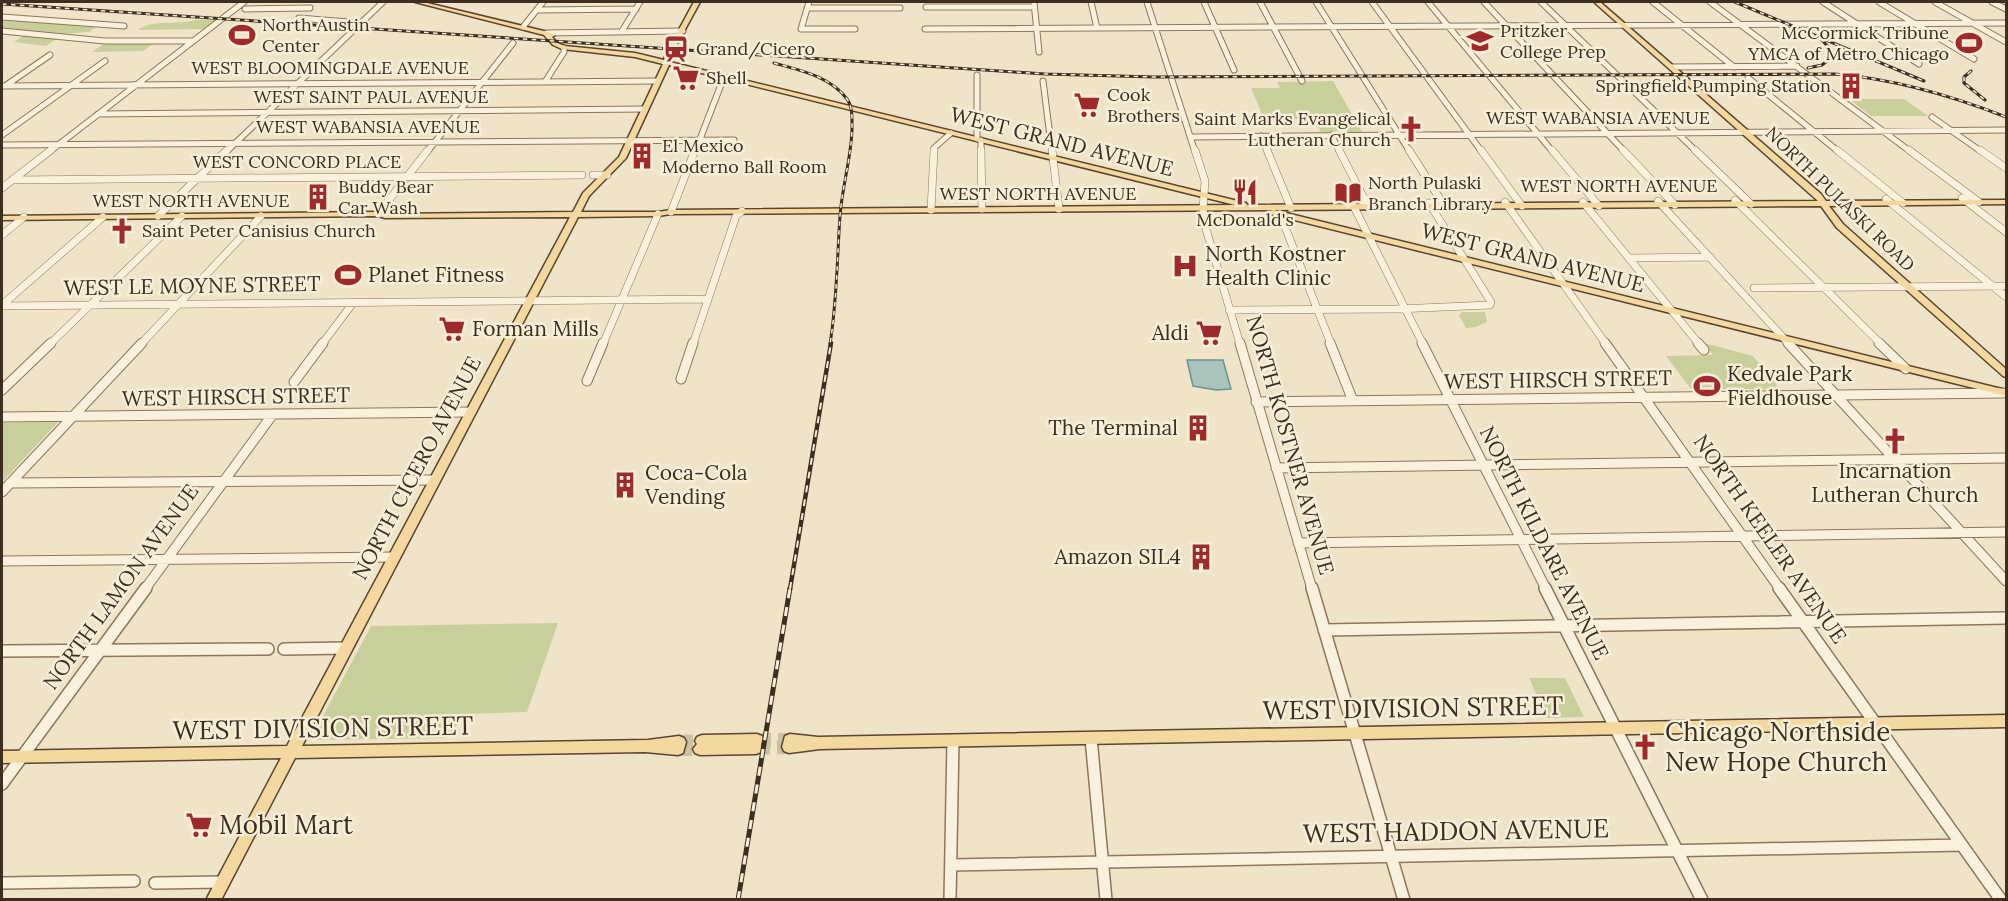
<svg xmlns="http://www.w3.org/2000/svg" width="2008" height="901" viewBox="0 0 2008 901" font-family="Lora,serif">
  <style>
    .green { fill: #c9cf9b }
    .water { fill: #a9c4bc; stroke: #6f938a; stroke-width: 1.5 }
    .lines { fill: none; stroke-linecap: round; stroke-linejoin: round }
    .major-tunnel-far1 { stroke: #ccc0a6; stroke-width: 7; stroke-dasharray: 7 3; stroke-linecap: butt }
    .major-tunnel { stroke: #ccc0a6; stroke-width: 14; stroke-dasharray: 14 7; stroke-linecap: butt }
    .minor-far3-casing { stroke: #8d765c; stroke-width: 7 }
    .minor-far2-casing { stroke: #8d765c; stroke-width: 8 }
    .minor-far1-casing { stroke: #8d765c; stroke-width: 11 }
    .minor-casing { stroke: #8d765c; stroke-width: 14 }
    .major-casing { stroke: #5b4430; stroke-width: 3 }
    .minor-far3 { stroke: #faf1dc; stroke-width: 5 }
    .minor-far2 { stroke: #faf1dc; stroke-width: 7 }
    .minor-far1 { stroke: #faf1dc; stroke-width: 9 }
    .minor { stroke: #faf1dc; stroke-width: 11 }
    .major { fill: #f3d9a0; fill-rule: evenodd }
    .rail-far2-casing { stroke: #3d2e20; stroke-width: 3 }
    .rail-far1-casing { stroke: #3d2e20; stroke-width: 4.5 }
    .rail-casing { stroke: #3d2e20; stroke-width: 5 }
    .rail-far2 { stroke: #f7eed8; stroke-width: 1.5; stroke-dasharray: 4.5; stroke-linecap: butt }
    .rail-far1 { stroke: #f7eed8; stroke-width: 2; stroke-dasharray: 7; stroke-linecap: butt }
    .rail { stroke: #f7eed8; stroke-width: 3; stroke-dasharray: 9; stroke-linecap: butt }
    .labels { text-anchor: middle; stroke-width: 5; stroke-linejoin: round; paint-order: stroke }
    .far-poi-label { font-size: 18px; fill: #3d2e20; stroke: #f7eed8; text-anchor: start }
    .far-street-label { font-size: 18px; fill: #3d2e20; stroke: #f7eed8 }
    .street-label { font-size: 21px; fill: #3d2e20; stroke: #f7eed8 }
    .poi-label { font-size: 21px; fill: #3d2e20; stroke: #f7eed8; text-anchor: start }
    .near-street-label { font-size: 26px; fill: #3d2e20; stroke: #f7eed8 }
    .near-poi-label { font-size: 26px; fill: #3d2e20; stroke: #f7eed8; text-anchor: start }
  </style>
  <rect width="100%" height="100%" fill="#f0e4c8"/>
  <path class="green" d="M2 20 99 25 89 32 63 34 46 46 14 42 31 31 2 29Z
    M195 20H215L203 29 138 30C155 18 176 26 195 20Z
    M156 42 143 51 92 52 105 43Z
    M1333 81 1362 132H1321L1314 119H1264L1251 88H1280L1277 82Z
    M1849 99H1904L1928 116H1871Z
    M1462 312H1485L1487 322 1476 327 1466 328 1459 315Z
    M1704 343 1753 356 1780 389H1691L1666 356 1713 355Z
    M58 422 2 482V423Z
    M558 623 527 712 465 714 447 738 318 740 314 733 371 626Z
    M1529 678H1565L1584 717 1547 718Z"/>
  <path class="water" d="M1187 360H1223L1231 389 1216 390 1193 386Z"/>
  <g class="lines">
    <path class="major-tunnel-far1" d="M676 53 679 46"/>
    <path class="major-tunnel" d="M757 740H790
      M679 742 702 741
      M756 748 789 747
      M678 749H700"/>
    <g class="minor-far3-casing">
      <path id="minor-far3" d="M809 2 801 29H855
        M1034 2 1039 52
        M1091 2 1097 28
        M1147 2 1195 152
        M1204 2 1234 70
        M1260 2 1302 81
        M1316 2 1410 152
        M1372 2 1482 152
        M1428 2 1553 152
        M1484 2 1625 152
        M1541 2 1697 152
        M1653 2 1734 67
        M1710 2 1911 152
        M1823 2 1919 64
        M1879 2 1974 59
        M1935 2 2006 42
        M1992 2 2006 9
        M926 7H1034
        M807 8H900
        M245 9 310 8
        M537 10 636 9
        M2 17 124 26
        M299 18 361 23
        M523 27 543 2
        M925 29 2006 23
        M2 31 105 41H193
        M622 31 640 2
        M546 33 683 31
        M1671 67 1797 66
        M977 75V139
        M1748 78 1839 152
        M1043 81 1052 152
        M545 82 564 52V48
        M2 86 658 81
        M5 86 50 55
        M98 114 645 109
        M1932 117 1982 152
        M2 135 105 61
        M1331 135 1340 152
        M1261 136 1268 152
        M1190 137 2006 130
        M981 140V152
        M2 145 734 140
        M49 152 244 2
        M226 152 383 2
        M427 152 513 43
        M695 152 724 77
        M934 152V148L951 133"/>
    </g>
    <g class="minor-far2-casing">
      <path id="minor-far2" d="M981 150 982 209
        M1052 150 1059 209
        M1195 150 1205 181 1203 209 1206 229 1240 344
        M1267 150 1291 208
        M1339 150 1369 208
        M1409 150 1445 207
        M1481 150 1522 206
        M1552 150 1599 206
        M1623 150 1675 205
        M1695 150 1751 204
        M1837 150 1903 203
        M1909 150 1979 202
        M1980 150 2006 168
        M593 175H607
        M12 180 582 175
        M2 188 51 150
        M1962 198 2006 232
        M1886 199 2006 297
        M1735 200 1881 344
        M1658 201 1789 344
        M1505 202 1606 344
        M1583 202 1699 344
        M1352 203 1423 344
        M931 210 934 150
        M671 212 695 150
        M378 214 428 150
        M1280 214 1331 344
        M158 216 227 150
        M2 235 24 217
        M1629 258 1710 257
        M1754 288 2006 286
        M2 305 103 217
        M2 306 708 299
        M1229 310 1397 309 1490 305 1491 302 1429 203
        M50 344 182 216
        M141 344 261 216
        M322 344 353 303
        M603 344 658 214
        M693 344 736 216 742 211"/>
    </g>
    <g class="minor-far1-casing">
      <path id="minor-far1" d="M1240 343 1312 589
        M1330 343 1353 401
        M1422 343 1546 589
        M1605 343 1780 589
        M1698 343 1704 350
        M1788 343 2006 581
        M1879 343 1906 369
        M681 379 693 343
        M587 381 603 343
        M294 382 323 343
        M2 390 51 343
        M1256 402 2003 393
        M2 417 471 412
        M1276 468 2006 458
        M10 483 435 480
        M2 492 142 343
        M1298 543 2006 532
        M2 561 394 557
        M145 589 273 414"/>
    </g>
    <g class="minor-casing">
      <path id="minor" d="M1312 588 1404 900
        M1545 588 1702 900
        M1779 588 2001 900
        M1324 630 2006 618
        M284 649 346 648
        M2 651 268 649
        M1091 738 1106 900
        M2 784 146 588
        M951 865 1962 845
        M2 883 134 881
        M155 883 222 882
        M950 900 953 741"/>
    </g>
    <g class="major-casing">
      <path id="major" d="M415 2H423L548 32 555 35 552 37 557 43 565 46 635 53 664 60 666 53 669 51 672 53 670 62 1246 203 1247 205 1818 201 1594 2H1600L1821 194 1826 201 2006 200V204L1829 206 1843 224 2006 369V377L2003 376 1837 228 1821 206 1274 210 2006 390V396L1270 214 1269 212 1272 210 671 214 658 216 578 217 302 746 648 740 679 736 684 738 686 742 683 753 678 755 645 752 295 758 221 900H206L281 758 2 763V751L287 746 570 217 385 218 378 216 2 220V216L378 212 385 214 573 212 583 193 619 157 663 64 635 57 562 49 553 45 544 35ZM669 65 1235 205 671 210 658 212H581L589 196 626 158Z
        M694 2H700L676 46 671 47 670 46Z
        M2006 715V727L820 749 789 753 784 751 782 747 785 736 790 734 818 737Z
        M757 734 762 736 764 740 761 744 763 748 761 752 756 754 700 755 695 753 693 749 697 744 695 741 697 737 702 735Z"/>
    </g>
    <use href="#minor-far3" class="minor-far3"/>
    <use href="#minor-far2" class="minor-far2"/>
    <use href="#minor-far1" class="minor-far1"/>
    <use href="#minor" class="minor"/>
    <use href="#major" class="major"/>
    <g class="rail-far2-casing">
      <path id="rail-far2" d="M1735 2 1924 81
        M2 4 1045 74 1154 77 1835 74C1895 79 1950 95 2006 117
        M774 63C799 70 830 76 847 99 853 107 852 120 852 130 851 159 842 187 840 216 837 259 837 301 830 344
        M1808 68 1822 65 1831 58V50L1822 40
        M1971 71 1964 77V83L1985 100"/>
    </g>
    <g class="rail-far1-casing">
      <path id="rail-far1" d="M790 589 831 343"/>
    </g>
    <g class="rail-casing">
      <path id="rail" d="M738 900 790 588"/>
    </g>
    <use href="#rail-far2" class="rail-far2"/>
    <use href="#rail-far1" class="rail-far1"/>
    <use href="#rail" class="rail"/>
  </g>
  <defs>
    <g id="stadium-bare" transform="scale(2.07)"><path d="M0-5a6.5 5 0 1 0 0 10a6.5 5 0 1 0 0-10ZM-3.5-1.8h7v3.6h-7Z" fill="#9e2a2b" stroke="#f7eed8" stroke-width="2.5" paint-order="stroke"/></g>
    <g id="school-bare" transform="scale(2.07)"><path d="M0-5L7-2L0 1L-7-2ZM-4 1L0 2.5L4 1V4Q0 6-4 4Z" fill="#9e2a2b" stroke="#f7eed8" stroke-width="2.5" paint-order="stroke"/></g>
    <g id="station-bare" transform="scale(2.07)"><path d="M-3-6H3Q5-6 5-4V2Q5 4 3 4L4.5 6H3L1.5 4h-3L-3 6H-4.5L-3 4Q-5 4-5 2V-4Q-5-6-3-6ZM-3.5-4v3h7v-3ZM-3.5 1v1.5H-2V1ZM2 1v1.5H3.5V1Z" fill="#9e2a2b" stroke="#f7eed8" stroke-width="2.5" paint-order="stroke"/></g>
    <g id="supermarket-bare" transform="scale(2.07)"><path d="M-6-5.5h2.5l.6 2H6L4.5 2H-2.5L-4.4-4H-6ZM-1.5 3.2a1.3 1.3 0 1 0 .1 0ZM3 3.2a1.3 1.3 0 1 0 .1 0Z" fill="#9e2a2b" stroke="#f7eed8" stroke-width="2.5" paint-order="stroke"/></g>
    <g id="building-bare" transform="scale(2.07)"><path d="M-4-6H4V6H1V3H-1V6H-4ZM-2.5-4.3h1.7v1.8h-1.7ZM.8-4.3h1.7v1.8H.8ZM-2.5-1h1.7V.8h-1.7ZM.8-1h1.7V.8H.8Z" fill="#9e2a2b" stroke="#f7eed8" stroke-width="2.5" paint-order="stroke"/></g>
    <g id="church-bare" transform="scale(2.07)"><path d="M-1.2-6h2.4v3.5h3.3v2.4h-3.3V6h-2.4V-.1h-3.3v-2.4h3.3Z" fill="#9e2a2b" stroke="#f7eed8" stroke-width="2.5" paint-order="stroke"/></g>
    <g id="restaurant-bare" transform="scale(2.07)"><path d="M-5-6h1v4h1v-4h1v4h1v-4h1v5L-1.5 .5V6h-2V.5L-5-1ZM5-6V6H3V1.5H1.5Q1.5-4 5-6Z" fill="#9e2a2b" stroke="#f7eed8" stroke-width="2.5" paint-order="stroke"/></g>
    <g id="library-bare" transform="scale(2.07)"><path d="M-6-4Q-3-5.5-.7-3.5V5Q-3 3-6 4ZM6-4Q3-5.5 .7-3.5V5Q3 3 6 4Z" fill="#9e2a2b" stroke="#f7eed8" stroke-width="2.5" paint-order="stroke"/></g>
    <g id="hospital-bare" transform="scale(2.07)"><path d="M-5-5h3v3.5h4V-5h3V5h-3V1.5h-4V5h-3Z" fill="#9e2a2b" stroke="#f7eed8" stroke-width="2.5" paint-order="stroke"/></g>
  </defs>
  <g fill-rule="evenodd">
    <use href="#stadium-bare" x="242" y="35"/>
    <use href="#school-bare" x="1480" y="41"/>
    <use href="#stadium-bare" x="1969" y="43"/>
    <use href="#station-bare" x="676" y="49"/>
    <use href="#supermarket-bare" x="686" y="78"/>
    <use href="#building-bare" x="1851" y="86"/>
    <use href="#supermarket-bare" x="1087" y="105"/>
    <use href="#church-bare" x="1411" y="129"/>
    <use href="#building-bare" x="642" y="156"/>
    <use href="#restaurant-bare" x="1245" y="192"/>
    <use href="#library-bare" x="1348" y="193"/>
    <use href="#building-bare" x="318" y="197"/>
    <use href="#church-bare" x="122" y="231"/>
    <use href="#hospital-bare" x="1185" y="266"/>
    <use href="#stadium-bare" x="348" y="275"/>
    <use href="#supermarket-bare" x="452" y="329"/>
    <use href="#supermarket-bare" x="1209" y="333"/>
    <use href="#stadium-bare" x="1707" y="386"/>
    <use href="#building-bare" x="1198" y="428"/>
    <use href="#church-bare" x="1895" y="441"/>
    <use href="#building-bare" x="625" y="485"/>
    <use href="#building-bare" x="1201" y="557"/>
    <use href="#church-bare" x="1645" y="747"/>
    <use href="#supermarket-bare" x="199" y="825"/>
  </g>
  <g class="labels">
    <g class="far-poi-label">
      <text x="262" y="31">North Austin<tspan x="262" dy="21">Center</tspan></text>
      <text x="1500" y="37">Pritzker<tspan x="1500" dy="21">College Prep</tspan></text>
      <text x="1949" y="39" text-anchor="end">McCormick Tribune<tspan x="1949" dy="21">YMCA of Metro Chicago</tspan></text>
      <text x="696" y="55">Grand/Cicero</text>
      <text x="706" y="84">Shell</text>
      <text x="1831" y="92" text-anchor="end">Springfield Pumping Station</text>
      <text x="1107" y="101">Cook<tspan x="1107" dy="21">Brothers</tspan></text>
      <text x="1391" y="125" text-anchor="end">Saint Marks Evangelical<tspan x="1391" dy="21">Lutheran Church</tspan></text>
      <text x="662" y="152">El Mexico<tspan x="662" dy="21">Moderno Ball Room</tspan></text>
      <text x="1368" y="189">North Pulaski<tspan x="1368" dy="21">Branch Library</tspan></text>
      <text x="338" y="193">Buddy Bear<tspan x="338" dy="21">Car Wash</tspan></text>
      <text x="1245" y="226" text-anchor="middle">McDonald's</text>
      <text x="142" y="237">Saint Peter Canisius Church</text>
    </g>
    <g class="far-street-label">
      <text x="330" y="74">WEST BLOOMINGDALE AVENUE</text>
      <text x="371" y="103">WEST SAINT PAUL AVENUE</text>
      <text x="1598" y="124">WEST WABANSIA AVENUE</text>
      <text x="368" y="133">WEST WABANSIA AVENUE</text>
      <text x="297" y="168">WEST CONCORD PLACE</text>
      <text x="1619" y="192">WEST NORTH AVENUE</text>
      <text x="1038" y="200">WEST NORTH AVENUE</text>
      <text transform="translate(1840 199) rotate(44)" y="6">NORTH PULASKI ROAD</text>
      <text x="191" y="207">WEST NORTH AVENUE</text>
    </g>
    <g class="street-label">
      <text transform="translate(1062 142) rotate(14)" y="7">WEST GRAND AVENUE</text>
      <text transform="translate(1533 258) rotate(14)" y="7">WEST GRAND AVENUE</text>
      <text transform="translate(192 286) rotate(-1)" y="7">WEST LE MOYNE STREET</text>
      <text transform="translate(1558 380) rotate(-1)" y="7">WEST HIRSCH STREET</text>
      <text transform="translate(236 397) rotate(-1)" y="7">WEST HIRSCH STREET</text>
      <text transform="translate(1290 445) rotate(74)" y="7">NORTH KOSTNER AVENUE</text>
      <text transform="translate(417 468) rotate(-62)" y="7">NORTH CICERO AVENUE</text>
      <text transform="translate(1770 539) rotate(55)" y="7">NORTH KEELER AVENUE</text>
      <text transform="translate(1544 543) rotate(63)" y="7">NORTH KILDARE AVENUE</text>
      <text transform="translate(121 587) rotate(-54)" y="7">NORTH LAMON AVENUE</text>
    </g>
    <g class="poi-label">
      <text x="1205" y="261">North Kostner<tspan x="1205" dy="24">Health Clinic</tspan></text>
      <text x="368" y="282">Planet Fitness</text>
      <text x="472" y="336">Forman Mills</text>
      <text x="1189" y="340" text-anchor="end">Aldi</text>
      <text x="1727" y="381">Kedvale Park<tspan x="1727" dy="24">Fieldhouse</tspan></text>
      <text x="1178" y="435" text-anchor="end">The Terminal</text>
      <text x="1895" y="478" text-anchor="middle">Incarnation<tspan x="1895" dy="24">Lutheran Church</tspan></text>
      <text x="645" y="480">Coca-Cola<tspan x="645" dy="24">Vending</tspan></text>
      <text x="1181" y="564" text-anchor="end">Amazon SIL4</text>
    </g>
    <g class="near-street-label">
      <text transform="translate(1413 708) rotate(-1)" y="9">WEST DIVISION STREET</text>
      <text transform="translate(323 728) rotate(-1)" y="9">WEST DIVISION STREET</text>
      <text transform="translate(1456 831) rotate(-1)" y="9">WEST HADDON AVENUE</text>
    </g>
    <g class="near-poi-label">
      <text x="1665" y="741">Chicago Northside<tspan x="1665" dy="30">New Hope Church</tspan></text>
      <text x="219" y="834">Mobil Mart</text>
    </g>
  </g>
  <rect width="2008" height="901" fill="none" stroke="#3d2e20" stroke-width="6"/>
</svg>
